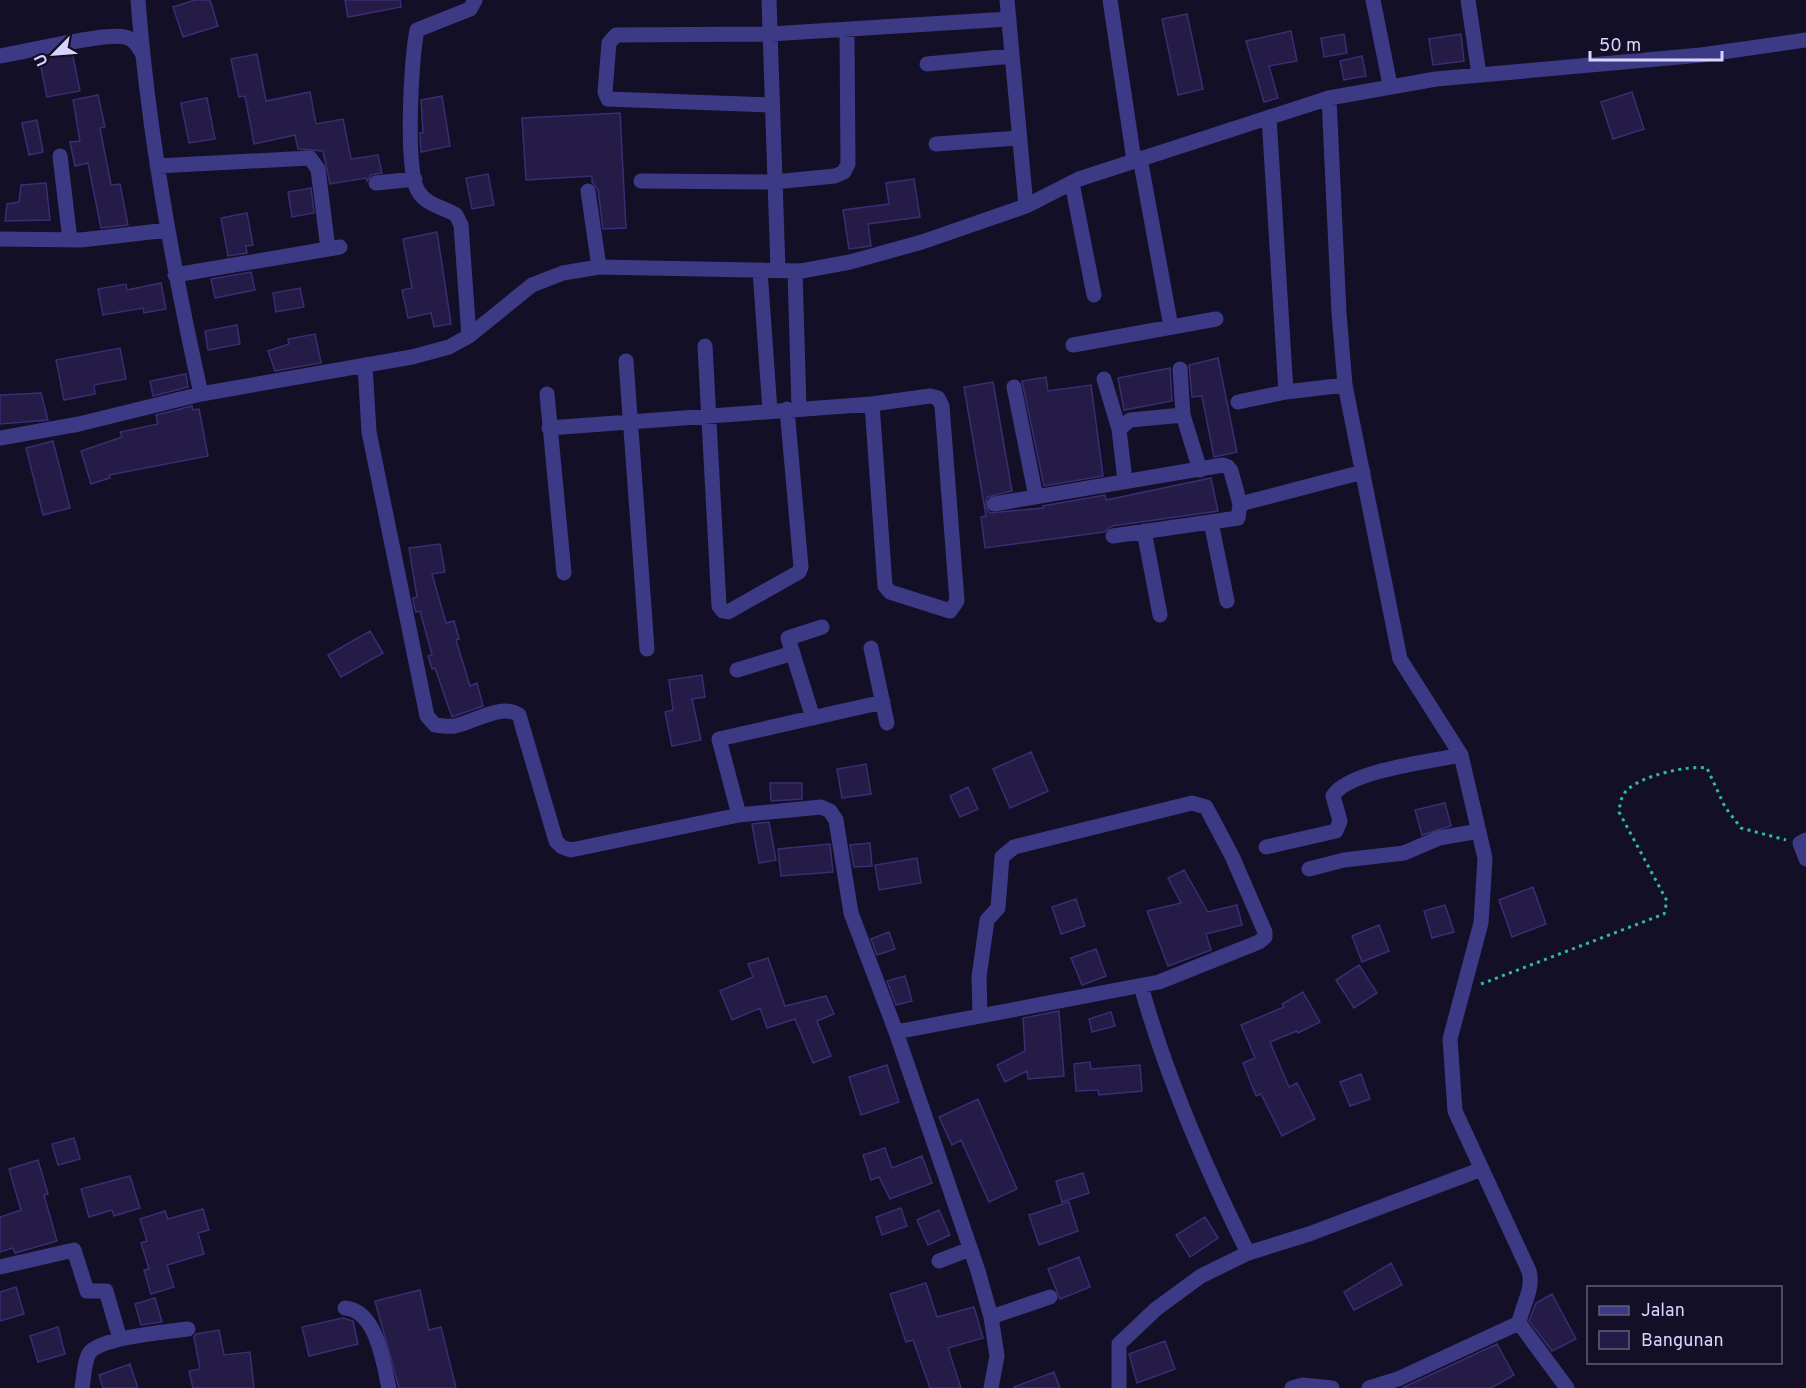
<svg xmlns="http://www.w3.org/2000/svg" width="1806" height="1388" viewBox="0 0 1806 1388" font-family="Overpass,sans-serif">
  <style>
    .building { fill: #241b47; stroke: #3b2d73; stroke-width: 1.5 }
    .lines { fill: none; stroke-linecap: round; stroke-linejoin: round }
    .path { stroke: #2fb8b0; stroke-width: 3; stroke-dasharray: 3 4.5; stroke-linecap: butt }
    .minor { stroke: #3d3a85; stroke-width: 15 }
  </style>
  <rect width="100%" height="100%" fill="#130f26"/>
  <path class="building" d="M195 0H210L218 26 183 37 173 7Z
    M345 0H400L401 7 348 17Z
    M1187 14 1203 89 1178 95 1162 19Z
    M1291 31 1297 61 1269 66 1278 98 1264 102 1246 41Z
    M1344 34 1347 53 1324 57 1321 38Z
    M1461 34 1464 61 1433 65 1429 39Z
    M72 52 80 91 47 97 39 58Z
    M257 54 266 101 310 92 316 124 343 119 351 159 378 155 382 173 371 175 367 181 366 178 330 184 323 151 298 149 295 135 254 144 245 96 239 97 231 59Z
    M1362 56 1366 76 1344 80 1340 61Z
    M1632 92 1644 129 1613 139 1601 102Z
    M98 95 105 127 100 128 111 185 120 184 128 225 101 228 88 163 75 166 70 142 80 141 73 100Z
    M442 96 450 146 421 152 420 133H423L421 100Z
    M207 98 215 139 189 143 181 103Z
    M620 113 626 228 603 229 598 190 592 182V176L526 180 522 118Z
    M37 120 43 152 29 155 22 123Z
    M488 174 494 205 472 209 466 178Z
    M914 179 920 217 868 224 871 246 849 249 843 210 889 204 886 183Z
    M46 183 50 220 5 221 7 204 19 202 21 185Z
    M311 188 314 213 292 217 288 192Z
    M247 213 253 245 246 246 247 253 228 256 221 218Z
    M437 232 451 324 434 327 431 313 408 318 402 290 412 288 403 239Z
    M251 272 255 290 215 298 211 279Z
    M161 283 166 309 144 313 143 308 103 315 98 289 126 284 127 290Z
    M300 288 304 307 276 312 273 293Z
    M237 325 240 344 208 350 205 331Z
    M315 334 321 363 275 371 268 351 289 344 288 339Z
    M120 348 126 379 94 385 95 394 64 400 56 360Z
    M1218 358 1237 452 1214 457 1202 396 1192 397 1189 365Z
    M1170 368 1172 401 1124 410 1118 378Z
    M186 374 188 387 153 396 150 381Z
    M1046 377 1048 391 1091 385 1103 476 1044 486 1022 381Z
    M993 382 1012 491 987 497 985 506 990 513 1043 508V506L1105 495 1106 500 1211 478 1218 511 1112 526 1104 532 985 548 981 517 986 516 964 387Z
    M41 393 48 420 0 424V395Z
    M192 406 193 410 199 409 208 456 109 475 110 478 91 484 81 451 122 437 120 432 158 424 156 415Z
    M53 441 70 508 43 515 26 448Z
    M440 544 445 572 432 574 446 623 454 621 459 639 456 640 470 686 477 683 483 706 452 717 435 668 432 669 428 656 432 655 420 611 416 612 414 606 413 598 417 597 409 548Z
    M370 631 383 653 341 677 328 655Z
    M702 675 705 697 692 699 701 740 672 746 665 712 673 710 669 680Z
    M1031 752 1048 791 1010 808 993 769Z
    M866 764 871 794 842 798 837 769Z
    M770 783H802V799L771 801Z
    M968 787 978 809 960 817 950 796Z
    M1445 803 1451 826 1422 835 1415 810Z
    M769 822 776 860 759 863 752 824Z
    M870 843 872 866 854 867 850 845Z
    M830 844 833 872 781 876 778 849Z
    M917 858 921 883 879 890 875 865Z
    M1184 870 1208 912 1237 905 1242 925 1206 934 1211 950 1168 966 1147 911 1181 903 1168 878Z
    M1533 887 1546 924 1512 937 1499 900Z
    M1076 899 1085 926 1061 934 1052 907Z
    M1445 905 1454 932 1432 938 1424 911Z
    M1379 925 1389 951 1362 962 1352 936Z
    M889 932 895 949 877 955 871 939Z
    M1096 949 1106 976 1082 985 1071 958Z
    M768 958 785 1006 826 996 834 1014 817 1021 831 1056 813 1063 795 1019 767 1028 760 1008 732 1020 720 991 753 977 748 964Z
    M1359 965 1377 993 1354 1008 1336 980Z
    M905 976 912 1001 896 1005 887 981Z
    M1303 992 1320 1022 1298 1033 1297 1031 1270 1042 1289 1087 1297 1083 1315 1119 1282 1136 1261 1094 1256 1096 1243 1063 1255 1058 1241 1025 1284 1007 1282 1004Z
    M1059 1011 1064 1076 1028 1079 1027 1071 1005 1082 997 1065 1025 1051 1023 1018Z
    M1111 1012 1115 1026 1092 1032 1089 1019Z
    M1090 1062 1091 1069 1140 1065 1142 1091 1099 1095 1098 1090 1076 1091 1074 1064Z
    M887 1065 899 1102 861 1115 849 1077Z
    M1361 1074 1370 1099 1350 1106 1340 1082Z
    M978 1099 1017 1189 989 1202 961 1140 952 1145 939 1117Z
    M74 1138 80 1159 58 1165 52 1144Z
    M885 1148 892 1168 922 1156 932 1183 890 1199 879 1177 871 1180 863 1155Z
    M38 1160 48 1194 44 1195 57 1241 15 1253 13 1248 0 1252V1217L21 1210 9 1169Z
    M1083 1173 1089 1193 1062 1202 1056 1181Z
    M130 1176 140 1208 114 1216 112 1210 89 1217 81 1189Z
    M1069 1202 1078 1231 1039 1245 1029 1215Z
    M901 1208 907 1226 882 1235 876 1217Z
    M203 1209 209 1230 198 1233 204 1254 167 1265 174 1287 151 1294 144 1270 149 1269 141 1243 147 1241 140 1219 165 1211 168 1219Z
    M939 1210 950 1235 928 1245 917 1220Z
    M1205 1217 1218 1238 1190 1257 1176 1235Z
    M1079 1257 1090 1287 1060 1299 1048 1269Z
    M1391 1263 1402 1285 1354 1310 1344 1292Z
    M926 1283 937 1317 974 1307 983 1338 948 1348 961 1388H930L913 1340 906 1342 890 1294Z
    M16 1287 24 1314 0 1321V1292Z
    M420 1290 429 1330 441 1327 456 1388H399L375 1301Z
    M1552 1294 1576 1339 1552 1351 1529 1321 1536 1303Z
    M155 1298 162 1322 141 1325 135 1304Z
    M343 1318 353 1321 358 1344 309 1356 302 1327Z
    M58 1327 65 1354 38 1362 30 1336Z
    M219 1330 224 1355 250 1352 254 1388H193L189 1371 200 1369 194 1337 196 1334Z
    M1165 1341 1175 1369 1137 1383 1129 1354Z
    M1497 1344 1514 1375 1491 1388H1402Z
    M130 1364 138 1388H103L99 1375Z
    M1054 1372 1060 1388H1015L1014 1387Z"/>
  <g class="lines">
    <path class="path" d="M1481 984 1664 914 1667 901 1619 812C1620 804 1621 796 1627 790 1641 776 1687 765 1707 768L1725 807 1741 828 1786 840"/>
    <path class="minor" d="M138 0C148 133 172 264 201 394
      M769 0 778 270
      M1007 0 1026 206
      M1110 0 1134 160
      M1373 0 1390 85
      M1468 0 1479 74
      M0 56C25 52 105 32 125 37 134 39 138 46 142 53
      M927 64 1012 56
      M1329 98 1339 313 1345 385 1400 659 1461 755 1485 858 1481 923 1450 1039 1455 1111 1529 1271C1534 1290 1522 1305 1519 1323L1567 1388
      M771 105 608 99 605 92 609 43 616 35 770 34 1009 19
      M1269 117 1286 392 1345 385
      M936 144 1019 138
      M60 156 70 240
      M1140 158 1171 327
      M157 166 310 158 318 169 328 249
      M641 181 774 182 835 176 844 172 848 164 847 30
      M376 183 415 179
      M1072 183 1094 295
      M588 191 599 267
      M0 239 81 240 168 230
      M760 270 770 411
      M795 271 799 408
      M175 275 340 247
      M469 336 461 225 456 215C443 207 426 205 418 191 405 168 411 58 417 30L470 9 475 0
      M1073 345 1216 319
      M705 346 719 606 723 611 728 612 799 572 801 567 787 409
      M626 361 647 649
      M365 365 369 432 427 716 435 725C442 726 449 727 455 726 474 722 502 703 519 715L556 841 562 847 571 850 739 815 821 807 830 811 836 820 851 913 896 1032 978 1271 991 1317 997 1356 991 1388
      M1180 369 1183 415
      M1104 379 1119 429
      M1014 387 1036 497
      M547 394 564 573
      M1238 402 1286 392
      M549 428 872 404 930 396 938 398 942 406 957 601 950 611 890 592 885 586 872 404
      M0 438 79 424 201 394 412 357 449 347 469 336 532 285 563 273 599 267 801 271 850 262 922 242 1026 206 1079 179 1329 98 1436 79 1701 55 1806 40
      M1125 481 1119 429 1130 420 1183 415 1200 470
      M994 504 1223 465 1228 467 1231 471 1240 504 1363 472
      M1211 522 1227 601
      M1144 531 1160 615
      M1113 536 1238 518 1240 504
      M871 648 887 723
      M737 670 793 653
      M813 718 788 638 822 627
      M739 815 719 739 883 702
      M1806 840 1800 843 1806 859
      M1266 847 1336 831 1340 821 1333 796C1347 771 1432 761 1461 755
      M1309 869 1344 860 1404 853 1439 838 1479 831
      M1141 986C1167 1079 1205 1167 1248 1253L1309 1234 1482 1169
      M896 1032 1159 982 1259 942 1265 937V932L1232 856 1206 807 1192 803 1014 847 1002 857 998 908 987 920 979 977 980 1015
      M939 1261 970 1249
      M0 1267 74 1250 87 1291H106L120 1339
      M345 1308C377 1311 383 1362 389 1388
      M991 1317 1050 1297
      M82 1388C84 1378 84 1358 91 1351 106 1337 166 1332 188 1329
      M1119 1388V1344L1156 1309 1201 1276 1248 1253
      M1292 1388 1303 1385 1332 1388
      M1369 1388 1398 1379 1519 1323"/>
  </g>
  <rect x="1587" y="1286" width="195" height="78" fill="#130f26" stroke="#625e7d" stroke-width="1.5"/>
  <rect x="1599" y="1306" width="30" height="9" fill="#3d3a85" stroke="#625e7d" stroke-width="1.5"/>
  <text x="1641" y="1316" font-size="18" fill="#d9d4ff">Jalan</text>
  <rect x="1599" y="1331" width="30" height="18" fill="#241b47" stroke="#625e7d" stroke-width="1.5"/>
  <text x="1641" y="1346" font-size="18" fill="#d9d4ff">Bangunan</text>
  <g transform="translate(54 54) rotate(245)" stroke="#130f26" stroke-width="4.5" paint-order="stroke">
  <path d="M0-4.5L10 22L0 15L-10 22Z" fill="#d9d4ff"/>
  <text y="-9" font-size="16" font-weight="bold" text-anchor="middle" fill="#d9d4ff">U</text>
  </g>
  <path d="M1590 51v9h132v-9" fill="none" stroke="#d9d4ff" stroke-width="3"/>
  <text x="1599" y="51" font-size="18" fill="#d9d4ff" stroke="#130f26" stroke-width="4.5" paint-order="stroke">50 m</text>
</svg>
